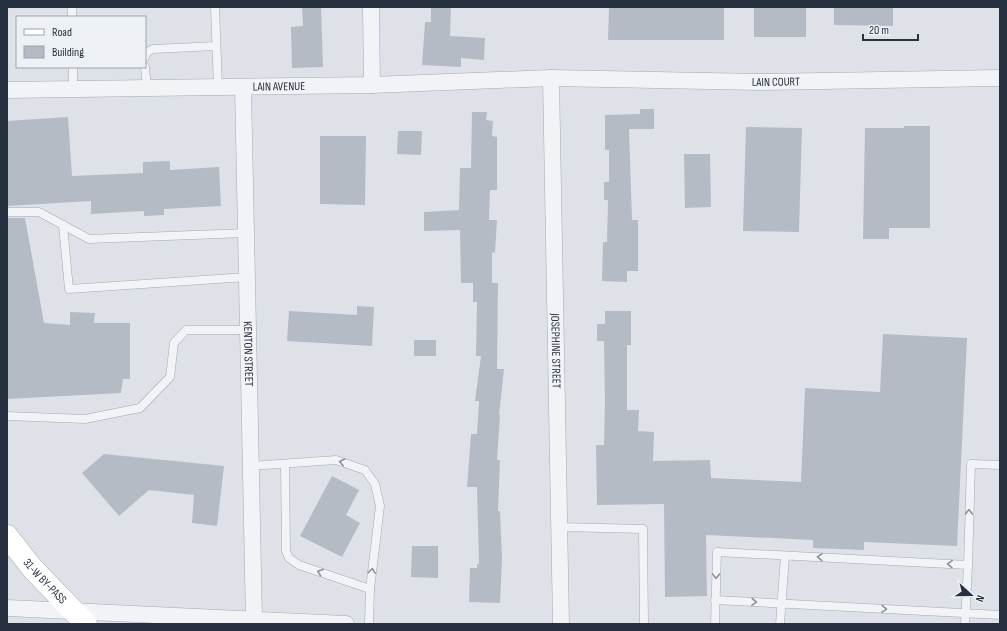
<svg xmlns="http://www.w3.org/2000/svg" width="1007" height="631" font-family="'Sofia Sans Condensed',sans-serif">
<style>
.building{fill:#b5bbc4}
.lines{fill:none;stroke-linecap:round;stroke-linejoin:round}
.service-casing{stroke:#a3a9b2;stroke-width:9}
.minor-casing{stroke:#a3a9b2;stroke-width:17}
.primary-casing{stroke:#9da6b3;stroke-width:23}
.service{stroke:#f1f3f6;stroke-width:8}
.minor{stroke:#f1f3f6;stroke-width:16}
.primary{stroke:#fff;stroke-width:22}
.oneway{stroke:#8c929a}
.labels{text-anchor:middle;stroke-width:4;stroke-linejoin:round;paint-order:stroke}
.street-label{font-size:12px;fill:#27303e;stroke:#edf1f5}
</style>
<rect width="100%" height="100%" fill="#dee2e8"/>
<g class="building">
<polygon points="302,7 321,7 323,67 292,68 291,27 303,26"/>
<polygon points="431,7 451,7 450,36 485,38 484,60 461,58 461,67 422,65 425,22 431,22"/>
<polygon points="609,7 724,7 724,40 608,40"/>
<rect x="754" y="7" width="52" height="30"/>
<polygon points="834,7 893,7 893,26 834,25"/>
<polygon points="640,109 654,109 654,129 629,129 632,220 638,220 638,271 627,271 627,282 602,281 603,242 607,242 608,200 604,200 604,182 609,182 609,150 605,150 605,115 640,114"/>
<polygon points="472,112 487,112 486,120 493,121 492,136 497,137 497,190 490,190 489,220 497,220 495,253 492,252 492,283 498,283 497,369 504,369 499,415 500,415 497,460 500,460 498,511 500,511 502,559 500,603 469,602 470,568 477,568 477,564 479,564 477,487 467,487 471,434 477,434 479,401 475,401 481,356 476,356 477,302 473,302 473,283 461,283 460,230 424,231 424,212 459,210 460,168 471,168"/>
<polygon points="68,117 72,176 143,173 143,162 170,161 170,170 219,167 221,206 164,209 164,215 144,216 144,211 91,214 91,201 7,206 7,121"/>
<polygon points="904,126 930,126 930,228 889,228 889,239 863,239 865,128 904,128"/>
<polygon points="746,127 802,128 799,232 743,231"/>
<polygon points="398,131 422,131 421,155 397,154"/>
<polygon points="320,136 366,136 365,205 320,204"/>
<polygon points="684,154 710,154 711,207 685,208"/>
<polygon points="7,218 25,218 44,323 70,325 70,312 95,313 94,323 130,323 130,379 123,379 121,393 7,399"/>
<polygon points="357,306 374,307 372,346 287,341 289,311 357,315"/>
<polygon points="605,311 631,311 631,345 627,345 627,410 639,410 638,431 654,432 653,461 710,460 711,478 801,482 805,388 880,392 883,334 967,338 957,546 864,542 864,550 813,548 813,540 706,535 707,596 665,597 664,504 597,505 596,445 604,445 605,402 604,341 597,341 597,324 605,324"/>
<rect x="414" y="340" width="22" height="16"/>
<polygon points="104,454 224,466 217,526 192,523 194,495 149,490 119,516 82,473"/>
<polygon points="332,476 359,490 346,515 360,523 342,557 300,536"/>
<polygon points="412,546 438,546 438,578 411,577"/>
</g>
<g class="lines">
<g class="service-casing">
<g id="service">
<polyline points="72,7 72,17"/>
<polyline points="215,7 218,87"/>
<polyline points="145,57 147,52 153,49 216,46"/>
<polyline points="73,67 73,89"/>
<polyline points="145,67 147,88"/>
<polyline points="7,212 39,212 89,239 246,233"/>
<polyline points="63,225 69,289 247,277"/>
<polyline points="7,416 85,419 140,408 170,377 174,343 186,330 248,330"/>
<polyline points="285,464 286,551 289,558 299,565 370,589"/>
<polyline points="251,466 336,460 365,470 375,484 380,506 370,589 369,624"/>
<polyline points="559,527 643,529 644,624"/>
<polyline points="968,565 971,464 1000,465"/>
<polyline points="715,600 1000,615"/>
<polyline points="715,624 717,552 968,565 965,624"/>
<polyline points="780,624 785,556"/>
</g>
</g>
<g class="minor-casing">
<g id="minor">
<polyline points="371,7 372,85"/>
<path id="s1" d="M551 78 561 624"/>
<path id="s2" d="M243 87 254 620"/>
<path id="s3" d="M7 90 372 85 551 78 760 82 1000 78"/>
<polyline points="7,608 346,624"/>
</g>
</g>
<g class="primary-casing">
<g id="primary">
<path id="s4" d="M7 536 33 569 86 624"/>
</g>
</g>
<use href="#service" class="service"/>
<use href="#minor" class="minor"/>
<use href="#primary" class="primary"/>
</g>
<defs><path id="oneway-chevron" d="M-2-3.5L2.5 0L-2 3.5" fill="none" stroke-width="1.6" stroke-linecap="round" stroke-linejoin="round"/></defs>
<g class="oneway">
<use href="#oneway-chevron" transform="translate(342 462) rotate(-167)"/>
<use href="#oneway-chevron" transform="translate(969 512) rotate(-88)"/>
<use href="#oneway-chevron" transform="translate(820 557) rotate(-177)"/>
<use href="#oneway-chevron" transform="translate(950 564) rotate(-177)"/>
<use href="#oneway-chevron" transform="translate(372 571) rotate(-84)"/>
<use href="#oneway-chevron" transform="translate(320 572) rotate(-160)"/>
<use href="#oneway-chevron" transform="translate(716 576) rotate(92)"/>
<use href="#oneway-chevron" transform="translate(754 602) rotate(3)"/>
<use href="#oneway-chevron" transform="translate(884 609) rotate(3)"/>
</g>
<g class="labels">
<g class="street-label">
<text dy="4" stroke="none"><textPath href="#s3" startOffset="769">LAIN COURT</textPath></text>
<text dy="4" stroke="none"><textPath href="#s3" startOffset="272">LAIN AVENUE</textPath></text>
<text dy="4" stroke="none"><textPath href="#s1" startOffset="273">JOSEPHINE STREET</textPath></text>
<text dy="4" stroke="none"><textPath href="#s2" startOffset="267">KENTON STREET</textPath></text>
<text dy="4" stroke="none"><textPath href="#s4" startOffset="59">31-W BY-PASS</textPath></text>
</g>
</g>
<rect width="1007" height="631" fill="none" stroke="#27303e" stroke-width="16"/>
<rect x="16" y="16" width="130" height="52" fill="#edf1f5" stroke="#9ea4ac"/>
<rect x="24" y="29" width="20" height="6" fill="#ffffff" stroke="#9ea4ac"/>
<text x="52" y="36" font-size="12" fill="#27303e">Road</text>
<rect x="24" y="46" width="20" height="12" fill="#b5bbc4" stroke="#9ea4ac"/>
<text x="52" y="56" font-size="12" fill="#27303e">Building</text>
<g transform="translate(971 595) rotate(111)" stroke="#edf1f5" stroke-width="3" paint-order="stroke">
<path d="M0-3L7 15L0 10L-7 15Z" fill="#27303e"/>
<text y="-6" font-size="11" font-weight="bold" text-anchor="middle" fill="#27303e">N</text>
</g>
<path d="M863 34v6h55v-6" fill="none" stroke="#27303e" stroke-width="2"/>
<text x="869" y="34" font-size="12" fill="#27303e" stroke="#edf1f5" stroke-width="3" paint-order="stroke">20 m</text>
</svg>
